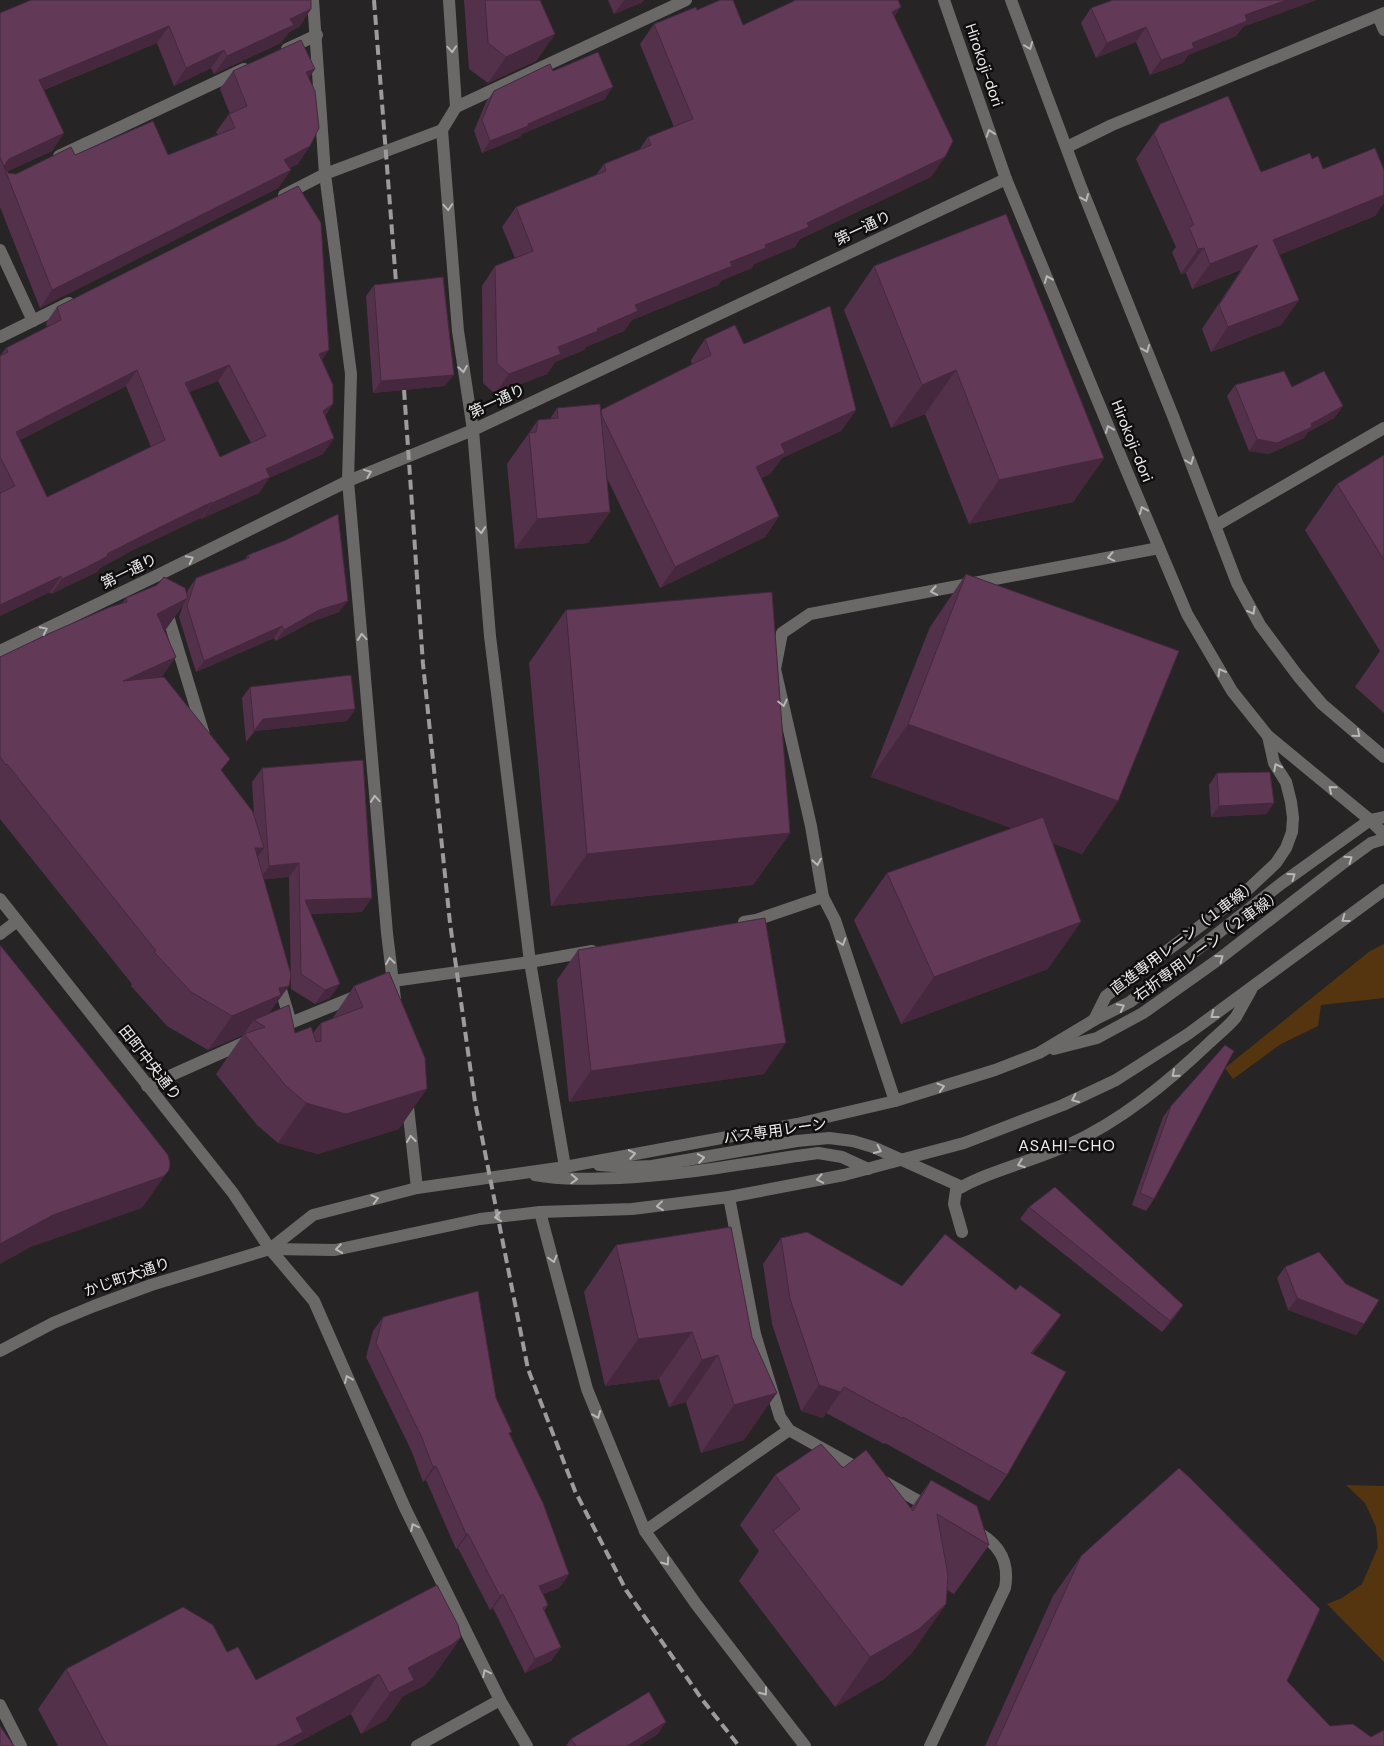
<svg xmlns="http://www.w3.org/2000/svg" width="1384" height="1746" font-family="'DM Sans','Noto Sans JP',sans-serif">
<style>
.green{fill:#54350f}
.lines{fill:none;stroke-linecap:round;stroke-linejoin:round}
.minor{stroke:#6a6968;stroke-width:12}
.rail{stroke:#9d9b9b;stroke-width:4;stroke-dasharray:10 5;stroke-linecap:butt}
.wall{fill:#54314b;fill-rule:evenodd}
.shaded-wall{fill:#45283d}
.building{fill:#623957;stroke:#45283d;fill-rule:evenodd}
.oneway{stroke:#b8b6b6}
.labels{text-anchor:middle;stroke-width:5;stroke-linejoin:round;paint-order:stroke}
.street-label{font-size:15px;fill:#eceaea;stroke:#0f0e0e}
.neighbourhood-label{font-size:16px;letter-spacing:1px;fill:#eceaea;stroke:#0f0e0e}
</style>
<rect width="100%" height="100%" fill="#272425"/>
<g class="green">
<polygon points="1384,944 1384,998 1321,1005 1318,1026 1281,1044 1233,1079 1225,1068 1370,951"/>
<polygon points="1346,1485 1384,1486 1384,1662 1327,1604 1342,1598 1362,1584 1378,1547 1376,1527 1365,1503"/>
</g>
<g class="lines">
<g class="minor">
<polyline points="313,0 325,174 351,374 348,481 387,933 395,999"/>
<polyline points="449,0 456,107 442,130 458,331 473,430 490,636 530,962 565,1167"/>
<polyline points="944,0 1006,179 1128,474 1187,614 1232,691 1268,736 1370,820 1384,834"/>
<polyline points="1011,0 1081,187 1173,416 1237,583 1260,625 1298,676 1322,704 1384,757"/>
<polyline points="1378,16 1384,30"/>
<polyline points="287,49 317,35"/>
<polyline points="456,107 686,0"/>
<polyline points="1067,147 1112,125 1384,13"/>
<polyline points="59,156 244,69"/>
<polyline points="284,195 325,174 442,130"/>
<polyline points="0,250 33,321"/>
<polyline points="0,337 69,303"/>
<polyline points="1215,526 1384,428"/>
<polyline points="165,606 205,738"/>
<polyline points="0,651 156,576 348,481 473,430 1006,179"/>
<polyline points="0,899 233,1193 270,1249 314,1301 405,1508 500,1700 527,1746"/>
<polyline points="744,922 756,920 823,897"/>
<polyline points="0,934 17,921"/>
<polyline points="278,980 291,1023"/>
<polyline points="387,984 393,981 530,962 592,951"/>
<polyline points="1094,1020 1106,996 1242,895 1276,863 1286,848 1292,832 1293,818 1291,802 1286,782 1274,763 1268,736"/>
<polyline points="278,1028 359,995"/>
<polyline points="1054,1049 1097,1038 1143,1013 1219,959 1338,867 1371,843 1384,839"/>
<polyline points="147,1086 248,1041"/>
<polyline points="407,1098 417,1188"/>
<polyline points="895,1101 835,920 823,897 811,826 775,669 782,633 810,614 1159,548"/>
<polyline points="599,1165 628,1167 652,1166 797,1141 829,1138 853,1141 873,1147 962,1187"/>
<path d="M535 1175C563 1180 592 1179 620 1178 686 1175 752 1162 818 1153L842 1157 868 1169"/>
<polyline points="729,1197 755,1334 780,1417 789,1430 863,1471"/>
<polyline points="540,1212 587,1389 645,1531 696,1604 805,1746"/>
<path d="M962 1232 954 1204 956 1190C991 1170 1031 1162 1068 1145 1121 1121 1167 1083 1209 1043 1217 1035 1229 1026 1236 1017 1241 1008 1246 999 1251 990"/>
<polyline points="270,1249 313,1215 417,1188 565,1167 797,1124 895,1101 995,1070 1039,1053 1094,1020 1130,1002 1282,883 1370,820 1384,817"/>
<polyline points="0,1351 53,1323 94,1306 151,1285 270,1249 335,1250 480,1219 540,1212 632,1209 729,1197 844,1175 964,1143 1063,1105 1116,1080 1188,1034 1384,890"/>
<polyline points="881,1480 931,1508"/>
<polyline points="645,1531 789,1430"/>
<polyline points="0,1705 21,1746"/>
<polyline points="417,1746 500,1700"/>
<path d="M930 1746 1005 1588C1010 1560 998 1542 973 1530"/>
</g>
<g class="rail">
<polyline points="374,0 397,295"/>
<polyline points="403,375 423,664 450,923 475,1102 528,1369 575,1491 626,1590 701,1698 739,1746"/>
</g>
</g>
<g class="wall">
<polygon points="464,0 540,0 555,34 536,61 488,83 469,69"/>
<polygon points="608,0 644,0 641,3 614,14"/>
<polygon points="793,0 898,0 895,17 931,177 800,239 795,247 754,264 752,268 722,280 718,285 632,320 624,331 586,347 584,350 555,362 547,374 495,394 483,383 482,286 495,266 515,258 502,227 516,207 596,175 604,164 639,150 648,137 674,127 640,44 654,24 697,10 743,25 794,1"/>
<polygon points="1091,8 1243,27 1236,36 1188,55 1183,63 1150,75 1136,42 1096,58 1081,23"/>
<polygon points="311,9 299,27 289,32 281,43 214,74 211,68 174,86 157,43 44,90 64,133 52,151 8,171 8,173 16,174 75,155 168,155 218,135 216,132 229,114 230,114 220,89 233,71 315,69 309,78 298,164 289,168 291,170 278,188 40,308 0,207 0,13"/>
<polygon points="553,71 605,99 522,134 520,137 482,153 474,131 486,102 494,91"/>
<polygon points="1160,124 1261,172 1312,159 1323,169 1384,170 1384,203 1375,216 1279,255 1299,300 1281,325 1211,352 1202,329 1241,270 1192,289 1186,273 1181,274 1172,252 1176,247 1136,159"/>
<polygon points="874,266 1104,458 1073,502 969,524 925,414 891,428 844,310"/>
<polygon points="374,285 445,386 373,393 366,296"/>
<path d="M57 307 322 361 333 404 325 416 334 438 323 454 269 478 259 493 201 519V518L133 550 100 568 97 572 51 594 50 592 0 616V356L6 348 47 327 46 323ZM218 381 251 443 220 457 189 392ZM126 386 151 447 47 497 20 440Z"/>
<polygon points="705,339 744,344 856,410 841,431 782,458 770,474 761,478 779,516 765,537 660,588 607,478 610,512 588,543 515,549 507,464 538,420 550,419 557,408 601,410 692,365 691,360"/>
<polygon points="1235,385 1292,387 1343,406 1334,418 1308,432 1304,438 1269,454 1249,451 1227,396"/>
<polygon points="1384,455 1384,713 1355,687 1380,651 1305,530 1337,484"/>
<polygon points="248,555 339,612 311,622 276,641 274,638 196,672 179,617 183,605 164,632 162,677 221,771 254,816 252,782 262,768 362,912 311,914 330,998 315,1004 291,989 289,877 264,879 269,1014 295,1033 313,1033 321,1023 332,1019 354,986 389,972 399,1129 318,1154 278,1143 257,1125 216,1074 243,1035 208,1050 167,1026 131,986 132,984 0,819 0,657 122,603 126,598 187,593 188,590 196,578 245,559"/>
<polygon points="966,574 1118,801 1082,854 1052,843 1048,969 901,1024 854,920 887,873 1012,828 871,777 930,627"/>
<polygon points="566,610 790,833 753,885 551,906 529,663"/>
<polygon points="250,687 355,709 347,721 255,731 246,742 242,698"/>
<polygon points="1217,773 1274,803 1266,814 1211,817 1209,785"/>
<polygon points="578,950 764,1074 569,1102 557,980"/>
<polygon points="1171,1106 1154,1199 1146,1211 1132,1205 1163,1117"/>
<polygon points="1029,1207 1183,1305 1175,1317 1162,1332 1020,1219"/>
<polygon points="731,1227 744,1440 701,1453 686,1402 669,1407 659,1379 605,1386 584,1292 616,1245"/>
<polygon points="781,1238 902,1286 1016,1290 1061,1315 1032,1354 1007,1475 989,1501 885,1443 884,1444 826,1413 823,1418 801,1411 772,1324 763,1264"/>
<polygon points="1285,1267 1364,1324 1356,1335 1288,1310 1277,1278"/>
<polygon points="383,1317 496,1398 510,1435 569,1574 559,1588 543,1594 548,1605 544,1611 561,1647 551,1661 525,1673 493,1608 490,1610 458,1548 456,1549 426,1480 423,1482 412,1452 366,1357 373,1331"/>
<polygon points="843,1468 911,1508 931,1480 989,1545 954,1594 947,1590 946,1604 911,1654 884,1679 835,1707 739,1581 759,1551 740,1525 775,1475"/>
<polygon points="1081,1556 1287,1681 1330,1726 1371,1737 1384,1746 985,1746 1053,1596"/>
<polygon points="461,1637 433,1677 425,1685 403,1696 386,1720 361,1734 351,1714 293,1745 293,1746 58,1746 38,1709 66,1669 227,1652 256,1680"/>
<polygon points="658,1734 638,1746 566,1746 571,1739"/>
</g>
<g class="shaded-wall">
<polygon points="624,0 644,0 641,3 614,14"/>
<polygon points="1287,0 1317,0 1243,27 1236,36 1188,55 1183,63 1150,75 1161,60 1192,43 1245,15"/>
<polygon points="901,7 887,27 892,12"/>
<polygon points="311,9 299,27 289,32 281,43 214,74 227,56 290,19"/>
<polygon points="169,26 157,43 26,97 39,80"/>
<polygon points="1146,27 1136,42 1096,58 1107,43"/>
<polygon points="555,34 536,61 488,83 506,57"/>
<polygon points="224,50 211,68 174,86 186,68"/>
<polygon points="315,69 303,86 306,72"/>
<polygon points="613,87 605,99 522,134 520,137 482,153 490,141 528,124"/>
<polygon points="64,133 52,151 6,172 4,167 9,159"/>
<polygon points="310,146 298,164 272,178 284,160"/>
<polygon points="945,157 931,177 800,239 795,247 754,264 752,268 722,280 718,285 632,320 624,331 586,347 584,350 555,362 547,374 495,394 509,374 635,305 730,262 765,245 807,223"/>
<polygon points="291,170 278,188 40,308 52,290"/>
<polygon points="1384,195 1384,203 1375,216 1255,265 1273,240"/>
<polygon points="1258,245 1241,270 1192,289 1210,264"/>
<polygon points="1204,248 1186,273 1181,274 1198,249"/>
<polygon points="1299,300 1281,325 1211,352 1228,327"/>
<polygon points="329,350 318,366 319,354"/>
<polygon points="229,365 218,381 174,398 185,383"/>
<polygon points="137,370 126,386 5,447 16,432"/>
<polygon points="956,370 925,414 891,428 922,385"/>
<polygon points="454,375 445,386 373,393 381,381"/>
<polygon points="333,404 322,420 323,411"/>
<polygon points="1343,406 1334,418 1308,432 1304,438 1269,454 1249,451 1257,439 1311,424"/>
<polygon points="856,410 841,431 782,458 770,474 741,488 756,467 781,444"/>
<polygon points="334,438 323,454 269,478 259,493 201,519 212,503 266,469"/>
<polygon points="1104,458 1073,502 969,524 999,480"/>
<polygon points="212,502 201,518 133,550 100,568 97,572 51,594 62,579 144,535"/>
<polygon points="610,512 588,543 515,549 537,519"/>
<polygon points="779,516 765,537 660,588 675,567"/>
<polygon points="61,576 50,592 0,616 0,605"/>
<polygon points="188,598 164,632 157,614"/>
<polygon points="348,601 339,612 311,622 276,641 284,630 319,610"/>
<polygon points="282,626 274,638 196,672 204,661"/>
<polygon points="176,657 152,691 123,681"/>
<polygon points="355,709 347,721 255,731 246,742 263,719"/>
<polygon points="908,724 1118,801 1082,854 871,777"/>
<polygon points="1274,803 1266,814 1211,817 1219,806"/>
<polygon points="790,833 753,885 551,906 587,854"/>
<polygon points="255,848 264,848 240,882"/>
<polygon points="299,863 289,877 259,880 269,866"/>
<polygon points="372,898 362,912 300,914 305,900"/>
<polygon points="1081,922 1048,969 901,1024 934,977"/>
<polygon points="340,984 330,998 315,1004 325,990"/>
<polygon points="289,986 265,1019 256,1022 254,1020 243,1035 208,1050 232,1016 279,988"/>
<polygon points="786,1043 764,1074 569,1102 591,1071"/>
<polygon points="427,1089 399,1129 318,1154 278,1143 306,1103"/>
<polygon points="169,1170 142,1208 31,1247 0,1264 0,1244 53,1215"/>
<polygon points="1297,1298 1364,1324 1356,1335 1288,1310"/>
<polygon points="1183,1305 1175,1317 1162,1332 1170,1321"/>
<polygon points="1061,1315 1043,1341 1013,1379 1031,1353"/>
<polygon points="692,1332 659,1379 605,1386 638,1339"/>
<polygon points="718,1355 686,1402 669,1407 702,1360"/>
<polygon points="819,1385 841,1392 823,1418 801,1411"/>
<polygon points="777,1393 744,1440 701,1453 734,1405"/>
<polygon points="436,1466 426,1480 423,1482 433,1467"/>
<polygon points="466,1534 468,1534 458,1548 456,1549"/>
<polygon points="569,1574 559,1588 529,1600 539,1586"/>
<polygon points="503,1594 493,1608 490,1610 500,1596"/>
<polygon points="946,1604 911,1654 884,1679 835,1707 870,1657"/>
<polygon points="461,1637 433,1677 425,1685 403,1696 386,1720 361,1734 408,1668"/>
<polygon points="561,1647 551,1661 525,1673 535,1659"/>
<polygon points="379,1674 351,1714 293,1745 293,1746 276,1746 296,1718"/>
<polygon points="666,1722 658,1734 638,1746 627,1746"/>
</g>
<g class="building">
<polygon points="31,0 311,0 311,9 290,19 294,25 227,56 224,50 186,68 169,26 39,80 64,133 9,159 4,166 8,173 16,174 71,147 75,155 153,121 168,155 235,128 229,114 247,106 233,71 301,40 315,69 306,72 315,91 319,128 310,146 284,160 291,170 52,290 0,157 0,13"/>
<polygon points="485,0 540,0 555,34 506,57 488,43"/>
<polygon points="720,0 733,0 743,25 796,0 898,0 901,7 892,12 953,141 945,157 807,223 809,227 765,245 766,248 730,262 732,266 635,305 638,311 597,329 598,331 558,347 561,354 509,374 497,364 495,266 533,251 516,207 606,171 604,164 651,145 648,137 693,119 654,24 696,7 697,10"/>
<polygon points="1113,0 1287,0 1245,15 1247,21 1192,43 1194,48 1161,60 1146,27 1107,43 1091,8"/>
<polygon points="598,52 613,87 528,124 528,126 490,141 482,120 494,91 550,64 553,71"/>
<polygon points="1228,96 1261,172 1310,153 1312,159 1318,156 1323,169 1375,148 1384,170 1384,195 1273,240 1299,300 1228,327 1219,305 1258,245 1210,264 1204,248 1198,249 1189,227 1194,225 1154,134 1160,124"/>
<path d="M298 186 321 223 329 350 319 354 333 385V404L323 411 334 438 266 469 270 477 212 503V502L144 535 107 554 108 556 87 567 62 579 61 576 0 605V493L15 486 0 457V356L8 352 6 348 61 320 57 307ZM229 365 266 436 220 457 185 383ZM137 370 165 440 47 497 16 432Z"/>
<polygon points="1006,214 1104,458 999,480 956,370 922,385 874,266"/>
<polygon points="443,277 454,375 381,381 374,285"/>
<polygon points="830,306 856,410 781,444 785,453 756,467 779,516 675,567 602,416 601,410 711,355 705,339 735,325 744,344"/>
<polygon points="1284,371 1292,387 1324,371 1343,406 1311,424 1312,427 1277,443 1257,439 1235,385"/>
<polygon points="600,404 610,512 537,519 529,433 536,432 538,420 558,418 557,408"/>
<polygon points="1384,455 1384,560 1337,484"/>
<polygon points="338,514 348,601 319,610 284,630 282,626 204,661 187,606 196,578 249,558 248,555 286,540"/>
<polygon points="966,574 1179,651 1118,801 908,724"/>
<polygon points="164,577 185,588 188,598 157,614 176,657 123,681 164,677 230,759 221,770 253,812 264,848 255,848 291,975 289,986 279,988 281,995 232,1016 191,992 154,952 156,951 7,764 6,765 0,757 0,657 48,634 110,607 127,602 126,598 157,585"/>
<polygon points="772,592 790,833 587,854 566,610"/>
<polygon points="351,675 355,709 263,719 254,731 250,687"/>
<polygon points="363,760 372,898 305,900 340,984 325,990 301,974 299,863 269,866 262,768"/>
<polygon points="1270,772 1274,803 1219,806 1217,773"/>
<polygon points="1043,817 1081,922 934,977 887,873"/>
<polygon points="765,918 786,1043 591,1071 578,950"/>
<polygon points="0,945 123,1098 168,1155 170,1163 169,1170 164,1176 53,1215 0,1244"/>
<polygon points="389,972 425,1058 427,1089 346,1114 306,1103 285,1085 244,1034 265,1027 254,1020 289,1005 295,1033 311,1027 316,1042 321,1041 321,1023 363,1007 354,986"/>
<polygon points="1225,1045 1234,1051 1154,1199 1140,1193 1171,1106"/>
<polygon points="1055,1187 1183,1305 1170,1321 1029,1207"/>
<polygon points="731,1227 752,1337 777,1393 734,1405 718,1355 702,1360 692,1332 638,1339 616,1245"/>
<polygon points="807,1232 902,1286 945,1234 1016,1290 1020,1285 1061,1315 1031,1353 1066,1372 1007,1475 903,1417 903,1419 844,1387 841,1392 819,1385 790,1299 781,1238"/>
<polygon points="1319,1252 1346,1284 1379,1300 1364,1324 1297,1298 1285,1267"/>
<polygon points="478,1291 496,1398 512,1432 509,1433 543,1503 569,1574 539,1586 548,1605 543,1608 561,1647 535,1659 503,1594 500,1596 468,1534 466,1534 436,1466 433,1467 422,1438 376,1343 383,1317"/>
<polygon points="821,1444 843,1468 866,1450 913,1511 931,1480 977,1506 989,1545 937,1514 948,1575 946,1604 919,1629 870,1657 773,1531 800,1509 775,1475"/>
<polygon points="1179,1468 1191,1479 1320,1609 1287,1681 1330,1726 1353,1724 1371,1737 1384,1730 1384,1746 995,1746 1081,1556"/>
<polygon points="437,1585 458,1625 461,1637 453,1644 408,1668 414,1680 389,1693 379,1674 296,1718 303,1732 276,1746 107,1746 66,1669 183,1607 213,1625 227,1652 238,1647 256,1680"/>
<polygon points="649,1692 666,1722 627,1746 576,1746 571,1739"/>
<polygon points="0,1726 14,1746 0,1746"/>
</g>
<defs><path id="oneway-chevron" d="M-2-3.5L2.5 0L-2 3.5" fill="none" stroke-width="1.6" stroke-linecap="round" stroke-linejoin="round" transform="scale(1.25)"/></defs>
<g class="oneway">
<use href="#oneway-chevron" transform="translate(1029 46) rotate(69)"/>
<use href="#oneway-chevron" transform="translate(452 49) rotate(86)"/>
<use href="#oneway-chevron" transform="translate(990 133) rotate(-109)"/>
<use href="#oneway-chevron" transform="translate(1085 198) rotate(68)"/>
<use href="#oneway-chevron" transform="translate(448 207) rotate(86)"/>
<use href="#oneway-chevron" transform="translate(1048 279) rotate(-112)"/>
<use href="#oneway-chevron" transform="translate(1146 349) rotate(68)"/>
<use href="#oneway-chevron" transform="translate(463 369) rotate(81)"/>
<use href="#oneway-chevron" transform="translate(1109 429) rotate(-112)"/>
<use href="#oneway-chevron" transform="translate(1190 461) rotate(69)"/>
<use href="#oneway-chevron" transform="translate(368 473) rotate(-22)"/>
<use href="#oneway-chevron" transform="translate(1143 510) rotate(-113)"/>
<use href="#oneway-chevron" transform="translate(481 530) rotate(85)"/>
<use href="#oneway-chevron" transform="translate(1111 557) rotate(169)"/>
<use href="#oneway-chevron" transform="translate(190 559) rotate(-26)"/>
<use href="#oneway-chevron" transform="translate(934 591) rotate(170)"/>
<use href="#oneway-chevron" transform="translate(1252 611) rotate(61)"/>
<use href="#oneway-chevron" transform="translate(44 630) rotate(-26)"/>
<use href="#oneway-chevron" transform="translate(362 637) rotate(-95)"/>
<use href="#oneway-chevron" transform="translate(1221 672) rotate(-120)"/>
<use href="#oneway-chevron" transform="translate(783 703) rotate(77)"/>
<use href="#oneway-chevron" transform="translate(1357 734) rotate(40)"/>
<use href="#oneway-chevron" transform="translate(1277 767) rotate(-117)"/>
<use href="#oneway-chevron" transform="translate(1332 789) rotate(-140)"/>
<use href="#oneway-chevron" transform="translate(375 799) rotate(-95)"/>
<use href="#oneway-chevron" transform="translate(1349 859) rotate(-35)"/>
<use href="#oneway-chevron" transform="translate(817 862) rotate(81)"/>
<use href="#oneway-chevron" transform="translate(1292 876) rotate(-36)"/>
<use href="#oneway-chevron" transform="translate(1345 919) rotate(144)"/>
<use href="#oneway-chevron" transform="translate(842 942) rotate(72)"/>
<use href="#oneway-chevron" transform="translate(1220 958) rotate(-36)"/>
<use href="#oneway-chevron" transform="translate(390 961) rotate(-98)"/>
<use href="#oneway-chevron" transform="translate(1121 1007) rotate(-27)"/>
<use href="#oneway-chevron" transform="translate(1214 1015) rotate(143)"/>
<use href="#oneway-chevron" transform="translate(1175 1074) rotate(140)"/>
<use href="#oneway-chevron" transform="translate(941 1087) rotate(-17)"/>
<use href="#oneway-chevron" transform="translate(1075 1099) rotate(155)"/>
<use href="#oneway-chevron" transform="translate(411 1139) rotate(-96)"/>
<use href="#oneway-chevron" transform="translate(878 1150) rotate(25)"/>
<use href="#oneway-chevron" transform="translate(632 1154) rotate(-10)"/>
<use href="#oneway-chevron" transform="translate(701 1158) rotate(-10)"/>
<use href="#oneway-chevron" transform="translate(1021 1164) rotate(160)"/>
<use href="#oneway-chevron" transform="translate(574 1179) rotate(2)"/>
<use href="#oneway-chevron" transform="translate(820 1179) rotate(169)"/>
<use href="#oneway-chevron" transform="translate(375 1199) rotate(-14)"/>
<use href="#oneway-chevron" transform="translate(660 1206) rotate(174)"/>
<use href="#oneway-chevron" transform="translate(498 1217) rotate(173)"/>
<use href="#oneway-chevron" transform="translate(339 1249) rotate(172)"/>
<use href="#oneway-chevron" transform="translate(553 1259) rotate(75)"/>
<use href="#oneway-chevron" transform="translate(348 1379) rotate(-113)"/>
<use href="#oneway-chevron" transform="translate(597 1415) rotate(68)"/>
<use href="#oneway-chevron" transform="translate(414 1527) rotate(-116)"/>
<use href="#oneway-chevron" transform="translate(666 1562) rotate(55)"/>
<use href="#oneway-chevron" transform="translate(486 1673) rotate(-116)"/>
<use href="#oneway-chevron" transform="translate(764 1692) rotate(52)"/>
</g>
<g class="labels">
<g class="street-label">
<text transform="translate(984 65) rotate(71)" y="5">Hirokoji-dori</text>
<text transform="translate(863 228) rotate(-25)" y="5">第一通り</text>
<text transform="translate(497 401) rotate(-25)" y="5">第一通り</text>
<text transform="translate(1132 441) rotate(68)" y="5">Hirokoji-dori</text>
<text transform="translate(129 571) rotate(-26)" y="5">第一通り</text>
<text transform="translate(1184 937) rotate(-37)" y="5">直進専用レーン（１車線）</text>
<text transform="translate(1208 945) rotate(-36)" y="5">右折専用レーン（２車線）</text>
<text transform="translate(150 1063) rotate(52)" y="5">田町中央通り</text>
<text transform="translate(775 1131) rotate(-8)" y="5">バス専用レーン</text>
<text transform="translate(127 1277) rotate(-19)" y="5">かじ町大通り</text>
</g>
<g class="neighbourhood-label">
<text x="1067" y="1151">ASAHI-CHO</text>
</g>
</g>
</svg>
